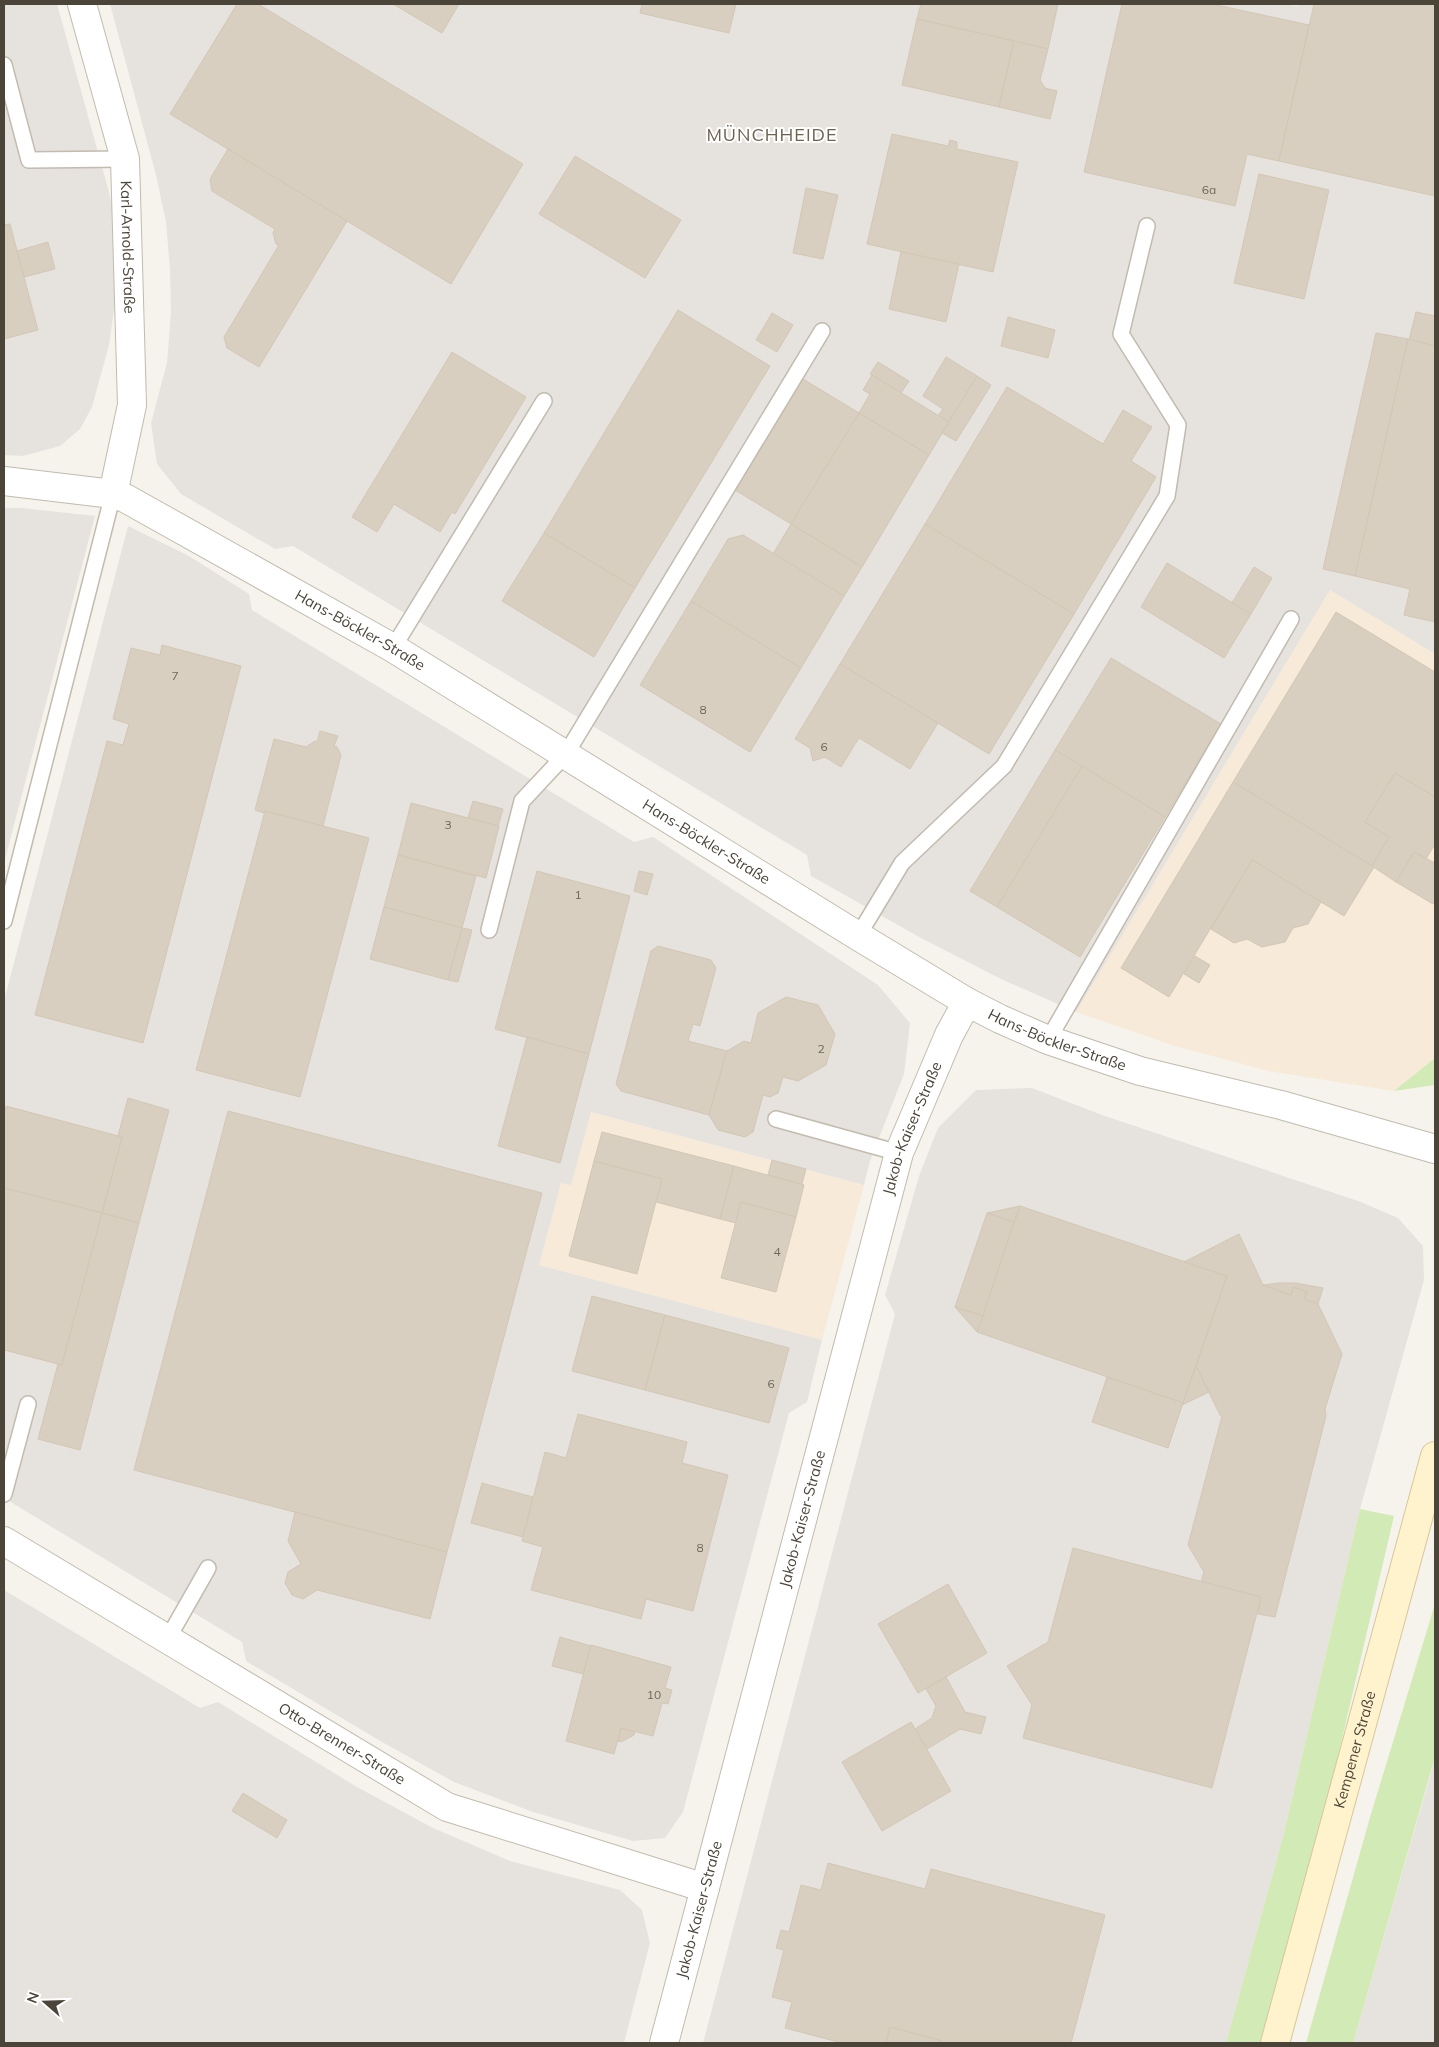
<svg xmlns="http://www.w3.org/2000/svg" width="1439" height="2047" font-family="Mulish,sans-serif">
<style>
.commercial{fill:#f7ead8}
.industrial{fill:#e6e2dd}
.green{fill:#d2eab5}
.building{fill:#d8cfc1;stroke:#d3c7b4}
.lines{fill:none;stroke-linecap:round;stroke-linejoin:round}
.service-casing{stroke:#c2bbae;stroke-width:18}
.minor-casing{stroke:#c2bbae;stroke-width:30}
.tertiary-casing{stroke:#c2bbae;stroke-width:30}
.secondary-casing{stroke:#d6c79b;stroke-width:30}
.service{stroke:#fff;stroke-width:15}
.minor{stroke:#fff;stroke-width:28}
.tertiary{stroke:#fff;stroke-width:28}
.secondary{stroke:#fff3cd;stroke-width:28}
.labels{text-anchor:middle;stroke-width:4;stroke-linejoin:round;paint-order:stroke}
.number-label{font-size:12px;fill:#6e675b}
.street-label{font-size:15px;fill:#4b4439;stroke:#fff}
.quarter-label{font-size:18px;letter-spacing:1px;fill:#6e6250;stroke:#fff}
</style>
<rect width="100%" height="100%" fill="#f6f3ec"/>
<g class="commercial">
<polygon points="1330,590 1435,654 1435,1058 1394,1091 1268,1071 1175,1046 1076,1012"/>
<polygon points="590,1112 864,1185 822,1340 539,1265 561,1183 571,1185"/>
</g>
<g class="industrial">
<polygon points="4,4 57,4 109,192 117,229 117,288 109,345 92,407 80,429 60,446 23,456 4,455"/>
<polygon points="110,4 1285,4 1297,6 1298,4 1435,4 1435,654 1330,590 1076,1012 1001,979 921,938 811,876 807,855 293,546 275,549 181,494 157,464 151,423 167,363 171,313 170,269 166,222 156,175"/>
<polygon points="4,508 22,508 95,516 4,863"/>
<polygon points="128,526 189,556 249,594 252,610 634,842 653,837 878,985 910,1023 904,1074 870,1161 864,1185 591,1112 571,1185 561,1183 539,1265 822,1340 807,1402 789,1413 683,1812 665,1838 633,1841 533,1812 454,1782 382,1742 246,1661 242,1642 4,1498 4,1001"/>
<polygon points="1032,1088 1102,1115 1361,1202 1398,1218 1423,1246 1424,1280 1360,1509 1284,1833 1226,2043 703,2043 895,1314 885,1295 919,1176 938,1128 976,1090"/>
<polygon points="4,1590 200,1708 218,1702 357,1787 433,1828 510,1861 620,1890 642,1910 650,1943 624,2043 4,2043"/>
<polygon points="1435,1757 1435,2043 1353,2043 1429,1780"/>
</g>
<g class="green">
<polygon points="1435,1058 1435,1085 1394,1091"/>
<polygon points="1360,1509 1394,1516 1328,1799 1261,2043 1226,2043 1284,1833"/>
<polygon points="1435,1604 1435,1757 1353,2043 1306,2043 1371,1814"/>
</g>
<g class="building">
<polygon points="237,4 258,4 523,164 451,284 170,114"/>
<polygon points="393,4 459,4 442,33"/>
<polygon points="642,4 736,4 729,33 640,13"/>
<polygon points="921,4 1058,4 1048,49 917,19"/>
<polygon points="1122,4 1212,4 1309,25 1279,161 1247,154 1235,206 1084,172"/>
<polygon points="1314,4 1435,4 1435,196 1279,161"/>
<polygon points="917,19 1014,41 999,107 902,85"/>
<polygon points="1014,41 1048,49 1040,80 1045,88 1057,91 1050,119 999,107"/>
<polygon points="892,134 948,146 950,140 957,142 957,149 1018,162 993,272 867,244"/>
<polygon points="228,149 347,221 259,367 227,348 224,337 279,245 276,244 273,233 275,229 212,191 210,179"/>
<polygon points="575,156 681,220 645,278 539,214"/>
<polygon points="1259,174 1329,190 1304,299 1234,283"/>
<polygon points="806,188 838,195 823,259 793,253"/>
<polygon points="10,224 38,330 4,339 4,225"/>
<polygon points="48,242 55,269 24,277 17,251"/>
<polygon points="901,252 959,264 946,322 889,309"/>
<polygon points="678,310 770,366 635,588 544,533"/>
<polygon points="1416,312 1435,316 1435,346 1409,340"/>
<polygon points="772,313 793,325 777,352 756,340"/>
<polygon points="1008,317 1055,330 1048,358 1001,346"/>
<polygon points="1376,333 1408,339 1355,576 1323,569"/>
<polygon points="1408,339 1435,346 1435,622 1404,615 1410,589 1355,576"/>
<polygon points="452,352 526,397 455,514 452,512 440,532 394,504 377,532 352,517"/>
<polygon points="946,357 977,376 949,422 938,416 943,409 923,396"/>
<polygon points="878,362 909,381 901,393 870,374"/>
<polygon points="872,375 949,422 929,455 859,413 870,394 863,390"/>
<polygon points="977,376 991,385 956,441 942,433"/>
<polygon points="803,379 859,413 791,524 735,490"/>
<polygon points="1007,387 1103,444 1123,410 1152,427 1131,461 1156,477 1074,614 925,524"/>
<polygon points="859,413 929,455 862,567 791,524"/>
<polygon points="791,524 862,567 844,596 773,554"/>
<polygon points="925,524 1074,614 989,754 840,664"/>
<polygon points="544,533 635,588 594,657 502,601"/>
<polygon points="743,535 844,596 801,668 691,601 728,539"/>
<polygon points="1167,563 1251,614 1224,658 1141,607"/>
<polygon points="1254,567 1272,578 1251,614 1232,603"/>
<polygon points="691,601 801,668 750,752 640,685"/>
<polygon points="1336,612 1435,672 1435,797 1395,773 1365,822 1389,837 1372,866 1233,782"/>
<polygon points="162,645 241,666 143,1043 35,1015 107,741 123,745 129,724 113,719 131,648 160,655"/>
<polygon points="1111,658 1221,724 1165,817 1055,750"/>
<polygon points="840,664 938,723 910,769 859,738 841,767 825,757 813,761 810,748 795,739"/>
<polygon points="320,731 338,736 334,746 337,747 341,755 323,826 265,811 264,813 255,810 274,739 306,747 315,741 317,742"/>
<polygon points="1055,750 1082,766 997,907 970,891"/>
<polygon points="1082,766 1165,817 1080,957 997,907"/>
<polygon points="1395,773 1435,797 1435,844 1426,859 1414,852 1396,882 1372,866 1389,837 1365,822"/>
<polygon points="1233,782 1374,867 1344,916 1252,860 1169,997 1121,968"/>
<polygon points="473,801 503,809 498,826 468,818"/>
<polygon points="411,803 499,826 486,878 398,855"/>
<polygon points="265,811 369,838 300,1097 196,1070"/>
<polygon points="1414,852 1435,863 1435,901 1433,904 1396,882"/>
<polygon points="398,855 476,876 462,928 384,907"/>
<polygon points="1252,860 1321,902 1308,924 1293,928 1285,942 1262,947 1247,939 1234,943 1211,929"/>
<polygon points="537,871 630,896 589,1054 495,1029"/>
<polygon points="639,871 653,874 647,895 634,891"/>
<polygon points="384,907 462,928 448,980 370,959"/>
<polygon points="462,928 472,930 458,982 448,980"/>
<polygon points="658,946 711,960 716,968 700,1026 693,1024 688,1041 727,1051 709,1115 621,1091 616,1084 651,951"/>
<polygon points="1195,956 1210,965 1199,983 1184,974"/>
<polygon points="786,997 818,1005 835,1034 826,1065 798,1081 783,1077 778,1093 770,1097 763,1095 753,1132 745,1137 718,1130 709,1115 727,1051 744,1041 751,1043 758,1013"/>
<polygon points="527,1037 589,1054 560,1163 498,1146"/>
<polygon points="128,1098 169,1110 139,1223 102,1213 122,1137 118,1136"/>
<polygon points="6,1106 122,1137 102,1213 4,1188 4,1115"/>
<polygon points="228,1111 542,1193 447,1552 134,1470"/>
<polygon points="602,1132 734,1166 720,1219 656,1202 662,1179 594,1161"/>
<polygon points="772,1160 806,1169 802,1184 768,1175"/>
<polygon points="594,1161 662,1179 637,1274 569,1256"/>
<polygon points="734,1166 804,1185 796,1217 741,1202 736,1223 720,1219"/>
<polygon points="4,1188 102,1213 62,1365 4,1350"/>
<polygon points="741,1202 796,1217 776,1292 721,1278"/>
<polygon points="1020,1206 1227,1276 1183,1403 977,1332"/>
<polygon points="1020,1206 1014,1222 987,1213"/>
<polygon points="102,1213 139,1223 80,1450 38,1439 58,1364 62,1365"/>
<polygon points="987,1213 1014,1222 983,1316 955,1307"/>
<polygon points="1239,1234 1263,1285 1291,1295 1293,1287 1307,1292 1304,1299 1318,1304 1342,1354 1325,1409 1326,1416 1275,1617 1258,1614 1261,1597 1201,1582 1204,1572 1188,1545 1222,1416 1220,1415 1196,1366 1227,1276 1184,1262"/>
<polygon points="1279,1283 1295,1283 1323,1288 1318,1304 1304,1299 1307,1292 1293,1287 1291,1295 1263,1285"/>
<polygon points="592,1296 665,1315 645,1390 572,1371"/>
<polygon points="955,1307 983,1316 977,1332"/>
<polygon points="665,1315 789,1348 769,1423 645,1390"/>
<polygon points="1196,1366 1209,1392 1182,1405 1183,1403"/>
<polygon points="1107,1377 1183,1403 1168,1448 1092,1422"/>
<polygon points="578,1414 687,1442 682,1463 728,1475 693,1611 646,1599 641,1619 531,1590 543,1547 522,1541 545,1452 566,1458"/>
<polygon points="482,1483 533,1497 523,1537 471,1523"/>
<polygon points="295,1512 447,1552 430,1619 317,1590 303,1599 292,1595 285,1583 288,1572 301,1564 288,1541"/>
<polygon points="1073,1548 1261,1597 1212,1788 1023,1738 1032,1705 1007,1666 1048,1642"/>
<polygon points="948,1584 987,1653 918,1693 878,1624"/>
<polygon points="560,1637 591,1646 583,1674 552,1666"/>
<polygon points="591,1645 671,1667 665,1688 672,1690 668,1704 662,1703 653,1736 621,1728 614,1754 566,1741"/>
<polygon points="946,1677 965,1712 986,1717 981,1734 960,1729 927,1749 915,1729 932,1718 936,1706 926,1689"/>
<polygon points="911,1722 951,1791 882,1831 842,1762"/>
<polygon points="621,1728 635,1732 634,1735 621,1742 618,1741"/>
<polygon points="243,1793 287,1820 277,1838 232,1811"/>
<polygon points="828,1863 925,1889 931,1869 1105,1915 1071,2043 941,2043 942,2041 890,2027 886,2043 842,2043 785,2028 792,2002 772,1997 784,1950 776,1948 781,1930 789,1932 801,1885 821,1890"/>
<polygon points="890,2027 942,2041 941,2043 886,2043"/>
</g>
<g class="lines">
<g class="service-casing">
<g id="service">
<polyline points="4,65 29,160 125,159"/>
<polyline points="393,648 544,401"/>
<polyline points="4,921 113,494"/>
<polyline points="489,930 522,801 566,754 822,331"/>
<polyline points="858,936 902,863 1004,766 1167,496 1178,425 1121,334 1147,226"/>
<polyline points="1048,1040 1291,619"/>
<polyline points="776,1119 899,1153"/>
<polyline points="4,1494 28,1404"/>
<polyline points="167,1640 208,1568"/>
</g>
</g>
<g class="minor-casing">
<g id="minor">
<path id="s1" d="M4 481 113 494 125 498 393 648 858 936 967 1002 1000 1019 1048 1040 1140 1071 1281 1105 1435 1149"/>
<path id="s2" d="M4 1541 447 1807 705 1888"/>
<path id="s3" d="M664 2043 899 1153 949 1035 967 1002"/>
</g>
</g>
<g class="tertiary-casing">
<g id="tertiary">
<path id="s4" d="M82 4 125 159 132 405 113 494"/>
</g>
</g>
<g class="secondary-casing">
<g id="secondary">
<path id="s5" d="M1275 2043 1435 1456"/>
</g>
</g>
<use href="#service" class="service"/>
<use href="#minor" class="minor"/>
<use href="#tertiary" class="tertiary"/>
<use href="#secondary" class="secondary"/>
</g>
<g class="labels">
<g class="number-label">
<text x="1209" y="194">6a</text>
<text x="175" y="680">7</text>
<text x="703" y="714">8</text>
<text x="824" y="751">6</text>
<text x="448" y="829">3</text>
<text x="578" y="899">1</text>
<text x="821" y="1053">2</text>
<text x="777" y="1256">4</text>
<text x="771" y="1388">6</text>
<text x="700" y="1552">8</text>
<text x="654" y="1699">10</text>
</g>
<g class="street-label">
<text dy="5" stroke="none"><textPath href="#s4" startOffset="249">Karl-Arnold-Straße</textPath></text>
<text dy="5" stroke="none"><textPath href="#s1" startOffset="392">Hans-Böckler-Straße</textPath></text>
<text dy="5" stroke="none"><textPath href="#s1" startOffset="798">Hans-Böckler-Straße</textPath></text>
<text dy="5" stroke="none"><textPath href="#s1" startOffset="1202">Hans-Böckler-Straße</textPath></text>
<text dy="5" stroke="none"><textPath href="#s3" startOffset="948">Jakob-Kaiser-Straße</textPath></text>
<text dy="5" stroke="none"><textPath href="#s3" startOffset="542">Jakob-Kaiser-Straße</textPath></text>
<text dy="5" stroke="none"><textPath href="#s2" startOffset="394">Otto-Brenner-Straße</textPath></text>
<text dy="5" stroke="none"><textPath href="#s5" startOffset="304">Kempener Straße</textPath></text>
<text dy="5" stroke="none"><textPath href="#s3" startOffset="138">Jakob-Kaiser-Straße</textPath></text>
</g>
<g class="quarter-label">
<text x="772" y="141">MÜNCHHEIDE</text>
</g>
</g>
<rect width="1439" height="2047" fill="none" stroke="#4b4439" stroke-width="10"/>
<g transform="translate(45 2002) rotate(290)" stroke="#ffffff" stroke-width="4" paint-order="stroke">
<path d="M0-4L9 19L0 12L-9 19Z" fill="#4b4439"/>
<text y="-8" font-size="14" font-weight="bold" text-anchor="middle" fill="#4b4439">N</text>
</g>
</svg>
